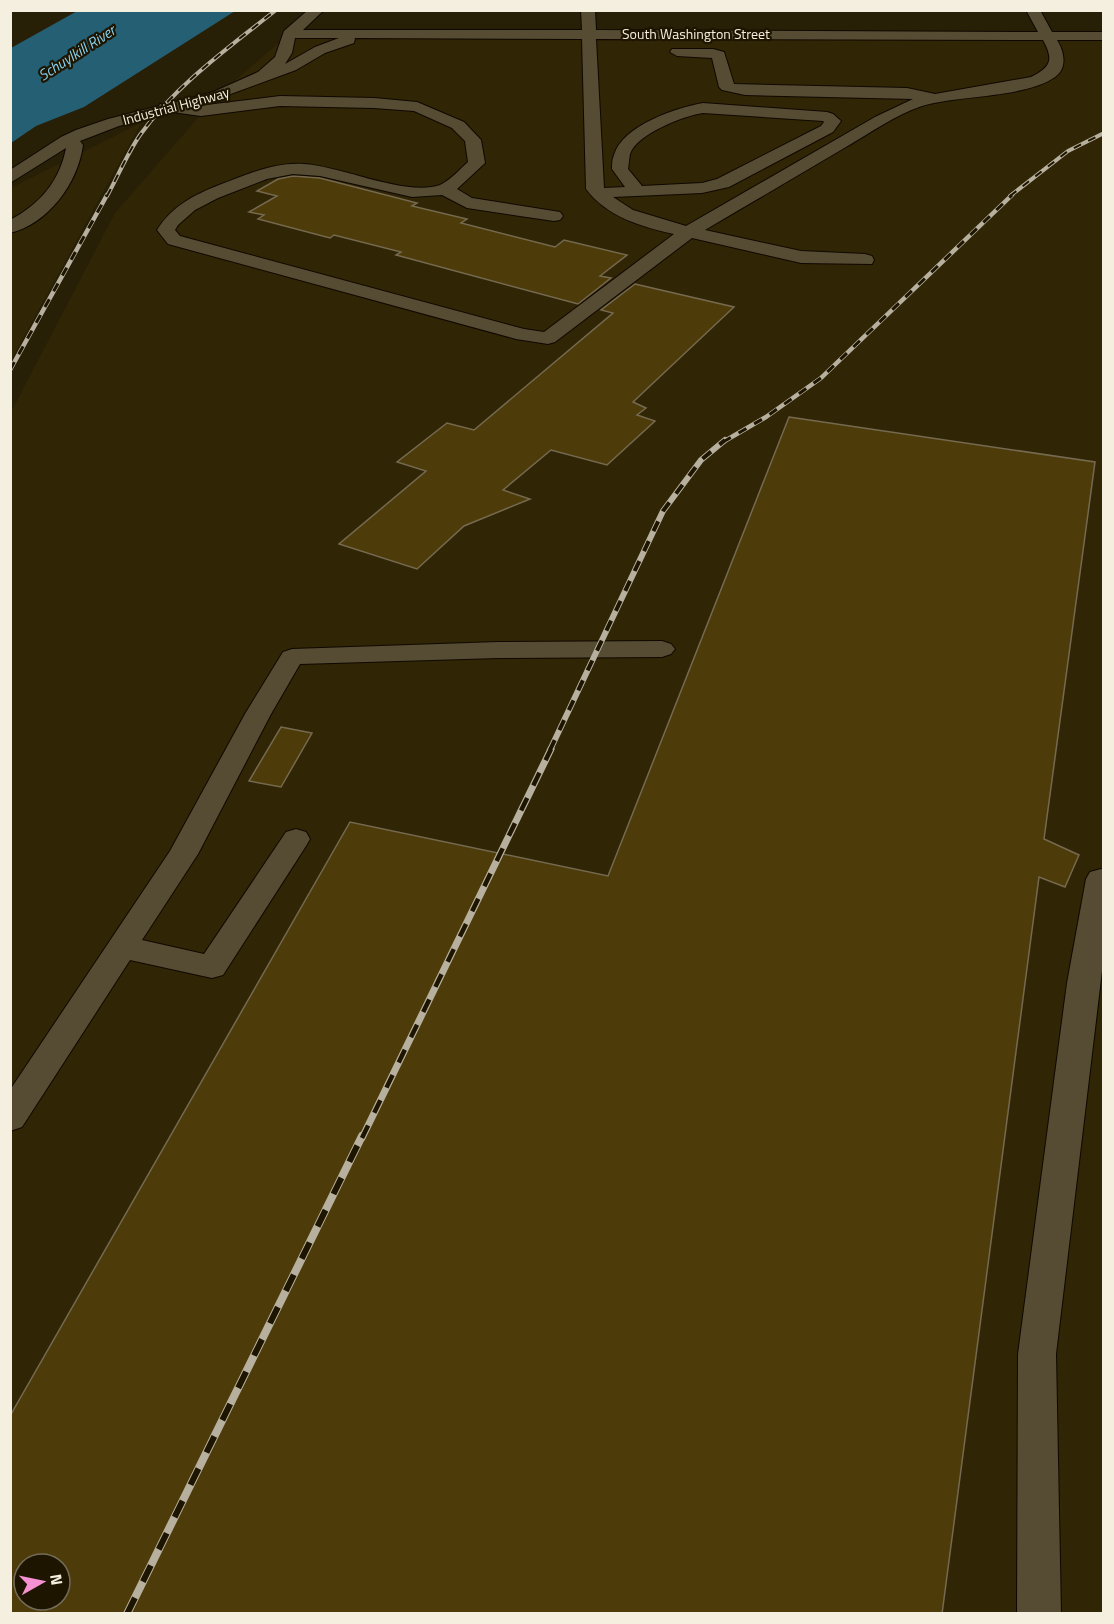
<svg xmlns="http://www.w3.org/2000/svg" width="1114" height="1624" font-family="'Titillium Web',sans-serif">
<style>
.built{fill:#302504;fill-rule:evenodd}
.water{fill:#255f74}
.building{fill:#4d3c09;stroke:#756a51;stroke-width:1.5;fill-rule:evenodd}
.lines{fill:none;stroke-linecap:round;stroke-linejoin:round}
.minor-casing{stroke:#100800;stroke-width:2}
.minor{fill:#554c33;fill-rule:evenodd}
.rail-far4-casing{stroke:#b7b09f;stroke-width:4}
.rail-far3-casing{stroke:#b7b09f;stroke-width:4.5}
.rail-far2-casing{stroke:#b7b09f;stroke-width:6}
.rail-far1-casing{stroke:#b7b09f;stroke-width:7}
.rail-casing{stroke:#b7b09f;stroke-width:8}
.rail-far4{stroke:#1e1501;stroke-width:2;stroke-dasharray:8;stroke-linecap:butt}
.rail-far3{stroke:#1e1501;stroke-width:3;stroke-dasharray:9;stroke-linecap:butt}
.rail-far2{stroke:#1e1501;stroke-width:4;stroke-dasharray:11;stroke-linecap:butt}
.rail-far1{stroke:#1e1501;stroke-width:4.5;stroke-dasharray:14;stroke-linecap:butt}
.rail{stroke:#1e1501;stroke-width:6;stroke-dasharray:18;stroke-linecap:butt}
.labels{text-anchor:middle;stroke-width:4.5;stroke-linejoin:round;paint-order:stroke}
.far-street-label{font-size:14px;fill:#f5efe0;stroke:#1e1501}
.far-water-label{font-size:15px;font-style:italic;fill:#87d3f2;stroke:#1e1501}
</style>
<rect width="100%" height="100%" fill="#281f07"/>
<g class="built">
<path d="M289 34 1103 35V1613L11 1614V412L115 213 217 96ZM24 1564H60V1600H24Z"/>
<polygon points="141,123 11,360 11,188"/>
</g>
<polygon class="water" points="79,10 235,10 235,11 84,107 36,126 11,143 11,48"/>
<g class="building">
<polygon points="293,176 320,178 417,203 412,206 467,219 461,223 555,247 564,240 627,255 600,276 611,278 578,304 396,255 401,252 334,235 330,238 258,219 264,215 249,212 277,196 257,191 278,179"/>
<polygon points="635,284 734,307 633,402 646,408 637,415 655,421 607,465 551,450 503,490 530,499 464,526 417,569 339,544 426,471 397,462 447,423 474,430 613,313 601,310"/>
<path d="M789 417 1095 462 1044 839 1079 855 1065 887 1039 877 942 1614H10V1416L350 822 608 876ZM24 1564H60V1600H24Z"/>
<polygon points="281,727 312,733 281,787 249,781"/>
</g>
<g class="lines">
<g class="minor-casing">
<g id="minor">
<path d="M308 10H324L303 30H582L581 10H595L596 30 1038 32 1026 10H1040L1052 32H1104V40H1057C1064 51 1068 68 1055 77 1026 98 957 95 922 106 895 115 870 133 846 147 799 175 752 202 705 230L801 251 865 254 872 256 874 260 872 264 801 263 692 238 555 342 548 344 516 339 168 244 157 230C172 206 194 195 219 185 246 175 274 162 304 164 341 166 406 197 440 185 451 180 460 169 468 162L465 141 452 128 414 111 374 108 280 106 201 116 172 112 119 126 80 141 83 145C78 183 48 224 10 233V220C39 205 60 181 66 148L10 183V170L61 137 76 130 108 119 159 106 160 104 172 103 213 92 258 72 275 57 284 31ZM295 38H339L315 47 285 64 292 53ZM355 38 582 39 586 189C607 217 642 227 674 234L544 332 524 329 180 236 175 230 178 225 195 210 218 198 267 179 293 174 320 176 412 197 442 195 467 208 554 221 560 220 563 216 560 212 472 198 457 189 485 163 481 140 464 122 417 102 374 98 280 96 198 106 296 70 325 53 354 43ZM596 39 1043 40C1054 60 1051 67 1031 77L935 94 907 88 734 84 724 52 713 49H672L670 52 677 56 712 58 719 87 722 90 745 95 913 99 875 117 686 226 633 210 613 197 702 193 729 187 833 132 841 121 833 114 827 112 703 103C676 108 623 125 614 155 612 159 612 164 612 169L625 187 604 188ZM703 113 823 121 824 122 821 126 717 179 702 183 642 186 628 169C629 164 629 159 630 154 637 134 683 116 703 113Z"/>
<polygon points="662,641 671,644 675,649 671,654 662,657 498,658 300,664 271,714 198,854 142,940 204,954 286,832 296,829 306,832 310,839 306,846 223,975 212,978 130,960 22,1127 10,1131 10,1090 170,851 245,714 283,652 292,649 498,642"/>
<polygon points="1101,869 1104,870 1104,954 1056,1354 1061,1614 1017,1614 1018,1354 1067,983 1086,879 1090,872"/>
</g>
</g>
<use href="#minor" class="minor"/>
<g class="rail-far4-casing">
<g id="rail-far4">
<path d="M107 196C118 176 127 154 140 135 176 85 228 48 276 10"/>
<polyline points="1010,196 1068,151 1104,133"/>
</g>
</g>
<g class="rail-far3-casing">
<g id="rail-far3">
<polyline points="10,370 107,195"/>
<polyline points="723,442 766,417 821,378 1012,195"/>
</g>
</g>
<g class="rail-far2-casing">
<polyline id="rail-far2" points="550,750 663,511 701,460 725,440"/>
</g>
<g class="rail-far1-casing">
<polyline id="rail-far1" points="362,1138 551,749"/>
</g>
<g class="rail-casing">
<polyline id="rail" points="127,1614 362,1136"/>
</g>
<use href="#rail-far4" class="rail-far4"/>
<use href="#rail-far3" class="rail-far3"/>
<use href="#rail-far2" class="rail-far2"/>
<use href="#rail-far1" class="rail-far1"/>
<use href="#rail" class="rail"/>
</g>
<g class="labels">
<g class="far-street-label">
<text x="696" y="39">South Washington Street</text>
<text transform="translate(176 106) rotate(-15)" y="5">Industrial Highway</text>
</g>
<g class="far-water-label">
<text transform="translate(77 53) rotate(-33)" y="5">Schuylkill River</text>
</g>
</g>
<rect width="1114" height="1624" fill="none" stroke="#f5efe0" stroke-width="24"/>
<g transform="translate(42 1582) rotate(81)"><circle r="28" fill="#1e1501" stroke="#746c5a" stroke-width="1.5"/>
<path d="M0-4.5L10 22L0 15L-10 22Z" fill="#f591d2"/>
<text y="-9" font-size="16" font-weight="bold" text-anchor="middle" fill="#f5efe0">N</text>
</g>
</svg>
